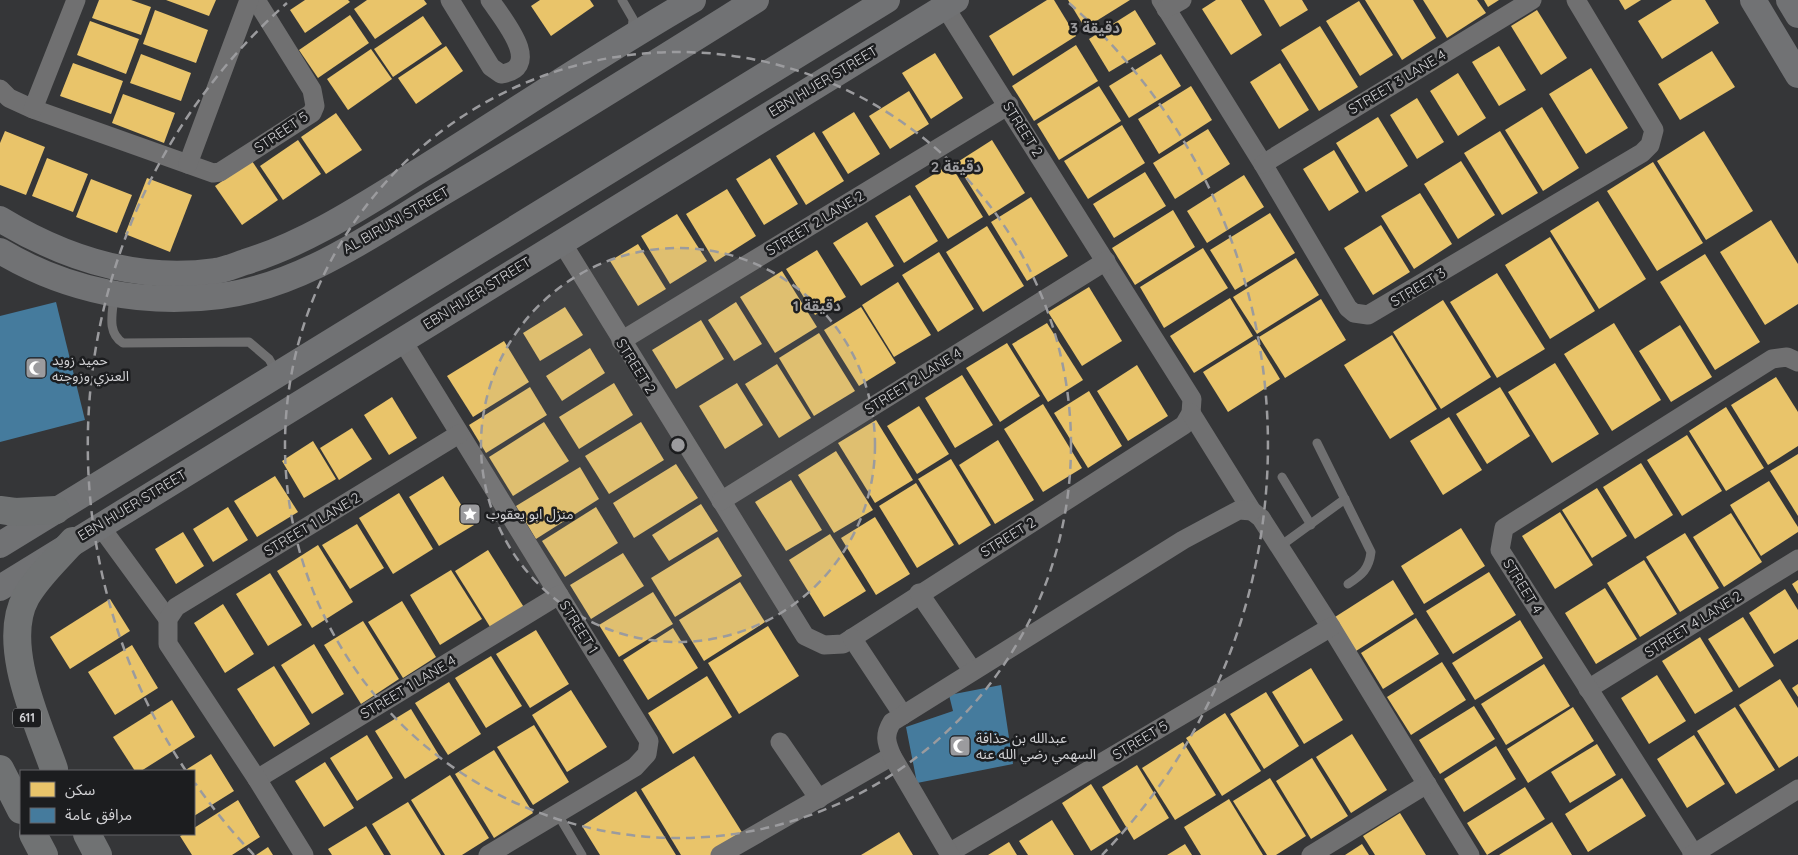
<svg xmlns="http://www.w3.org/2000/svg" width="1798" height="855" font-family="Quicksand,'Noto Sans Arabic',sans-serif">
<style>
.homes{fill:#e9c46a}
.public{fill:#457b9d}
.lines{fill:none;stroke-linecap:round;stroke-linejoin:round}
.lane{stroke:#707071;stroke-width:9}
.street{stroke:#707071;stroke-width:19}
.secondary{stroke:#717274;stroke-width:26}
.primary{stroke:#707273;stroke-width:28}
.ring{fill:none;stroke:#9b9b9e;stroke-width:2.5;stroke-dasharray:9 6}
.labels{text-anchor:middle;stroke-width:5;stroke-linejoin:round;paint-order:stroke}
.shield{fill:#1c1d1f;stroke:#9b9c9e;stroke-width:1}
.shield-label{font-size:12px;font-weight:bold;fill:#d2d2d5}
.street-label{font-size:14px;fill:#d2d2d5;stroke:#1c1d1f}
.poi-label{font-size:14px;fill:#d2d2d5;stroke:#1c1d1f;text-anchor:start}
.centre{fill:#9b9b9e;stroke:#1c1d1f;stroke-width:2.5}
.ring-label{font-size:15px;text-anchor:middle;font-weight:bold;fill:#9b9b9e;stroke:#1c1d1f;stroke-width:5;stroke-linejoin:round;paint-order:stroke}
</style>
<rect width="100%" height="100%" fill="#353638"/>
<g class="homes">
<polygon points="99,0 131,0 151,7 141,35 92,18"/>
<polygon points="166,0 216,0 209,16"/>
<polygon points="305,0 348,0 350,2 305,33 290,10"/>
<polygon points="367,0 424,0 427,4 375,39 354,9"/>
<polygon points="540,0 590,0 594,6 551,36 531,6"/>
<polygon points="1047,0 1054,0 1076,36 1013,76 989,36"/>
<polygon points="1068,0 1130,0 1085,28"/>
<polygon points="1216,0 1241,0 1262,35 1231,55 1202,9"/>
<polygon points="1264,0 1302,0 1308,10 1280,27"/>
<polygon points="1365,0 1413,0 1436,38 1402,60"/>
<polygon points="1423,0 1477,0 1486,13 1447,38"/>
<polygon points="1484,0 1499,0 1488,7"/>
<polygon points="1619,0 1641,0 1625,10"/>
<polygon points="1672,0 1705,0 1719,23 1662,59 1638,21"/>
<polygon points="1359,1 1393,55 1360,76 1326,21"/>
<polygon points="155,10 208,30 196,63 143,44"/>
<polygon points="1135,10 1156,44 1109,72 1089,39"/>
<polygon points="1537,10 1567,58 1541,75 1511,26"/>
<polygon points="350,15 369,43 318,78 299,50"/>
<polygon points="423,16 442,44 393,77 374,49"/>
<polygon points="90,21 139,39 126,74 77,55"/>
<polygon points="1320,26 1358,87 1319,111 1281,50"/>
<polygon points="1076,45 1098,81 1034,121 1012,86"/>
<polygon points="446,46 463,71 416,104 398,78"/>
<polygon points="1499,46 1526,90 1499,106 1472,62"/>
<polygon points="371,49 392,79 348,110 327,79"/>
<polygon points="1712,51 1735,87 1680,120 1658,84"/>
<polygon points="935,53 963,98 931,119 902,73"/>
<polygon points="141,54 191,73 181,101 130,83"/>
<polygon points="1161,54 1181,86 1129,118 1109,86"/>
<polygon points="73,63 123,81 111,114 60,96"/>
<polygon points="1280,63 1309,110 1279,129 1250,82"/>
<polygon points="1591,68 1628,128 1586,154 1549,94"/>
<polygon points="1458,73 1486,118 1458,136 1430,91"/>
<polygon points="1099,86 1121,121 1059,160 1037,124"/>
<polygon points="1191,86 1212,120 1159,154 1138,119"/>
<polygon points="909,91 929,124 890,149 869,116"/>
<polygon points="123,94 175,113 164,143 112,123"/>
<polygon points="1417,98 1444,142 1417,159 1390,115"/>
<polygon points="1542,107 1579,168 1543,191 1505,130"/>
<polygon points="854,112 880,154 848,174 822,132"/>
<polygon points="336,113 362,150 326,174 301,137"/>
<polygon points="1378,117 1408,166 1366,192 1336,143"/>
<polygon points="1122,125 1145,163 1088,199 1064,161"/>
<polygon points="1208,129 1230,164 1175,199 1153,163"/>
<polygon points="5,131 45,147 26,195 0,185 0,143"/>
<polygon points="1500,131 1538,193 1502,215 1464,153"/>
<polygon points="1704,131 1753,211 1706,240 1657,161"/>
<polygon points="814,132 844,181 806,205 776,156"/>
<polygon points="298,140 321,174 283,200 260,166"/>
<polygon points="992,140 1025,193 989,216 956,163"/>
<polygon points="1334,150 1359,192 1329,211 1303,169"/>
<polygon points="47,158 88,174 73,212 32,196"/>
<polygon points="770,158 798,204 764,225 736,179"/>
<polygon points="252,161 278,200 242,225 215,186"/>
<polygon points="1461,161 1495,215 1458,239 1424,184"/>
<polygon points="1653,162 1703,243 1657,271 1607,191"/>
<polygon points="950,164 983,217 948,239 915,186"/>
<polygon points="1145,172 1166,206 1114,238 1093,204"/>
<polygon points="1244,175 1264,207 1207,243 1187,211"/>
<polygon points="147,178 192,195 170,252 125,234"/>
<polygon points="91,179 132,195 117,233 76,217"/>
<polygon points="727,189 756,236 715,262 686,214"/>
<polygon points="1420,193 1452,244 1414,269 1381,216"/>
<polygon points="910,195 938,241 904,263 875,216"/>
<polygon points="1031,197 1068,256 1027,281 991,222"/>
<polygon points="1598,201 1646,279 1599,309 1550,231"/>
<polygon points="1173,210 1195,247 1135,285 1112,248"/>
<polygon points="1270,213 1295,253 1235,290 1210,250"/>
<polygon points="677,214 707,261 670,284 641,236"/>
<polygon points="1771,220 1798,264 1798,304 1765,325 1720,252"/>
<polygon points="867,222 894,266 861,286 833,243"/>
<polygon points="1381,225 1410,272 1373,295 1344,248"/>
<polygon points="987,226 1024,286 983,312 946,252"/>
<polygon points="1550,237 1595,311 1550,339 1505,265"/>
<polygon points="638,244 666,289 638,306 610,261"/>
<polygon points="1203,248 1228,288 1164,328 1140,287"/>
<polygon points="817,250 846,297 815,315 786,269"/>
<polygon points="939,252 974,309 938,332 902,275"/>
<polygon points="1705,254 1760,342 1715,370 1660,282"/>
<polygon points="1296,258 1319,295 1257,334 1233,297"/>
<polygon points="782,271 817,327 775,353 740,297"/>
<polygon points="1497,273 1545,349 1497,378 1450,302"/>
<polygon points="898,282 931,335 894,357 862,305"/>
<polygon points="1089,287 1122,341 1082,366 1048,312"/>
<polygon points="1230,298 1253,336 1194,373 1170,336"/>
<polygon points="1321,299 1346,340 1285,378 1259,337"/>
<polygon points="1443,300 1491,377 1441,409 1393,332"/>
<polygon points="736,302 762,344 734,361 708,320"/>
<polygon points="565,307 583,335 540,361 523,333"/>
<polygon points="861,307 896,363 859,386 824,330"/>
<polygon points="701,320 724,359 676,389 652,350"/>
<polygon points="1047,323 1083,380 1048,402 1012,344"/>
<polygon points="1614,323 1661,400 1612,431 1564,354"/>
<polygon points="1680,325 1712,377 1671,402 1639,351"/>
<polygon points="819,333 855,391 814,416 779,358"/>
<polygon points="1392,335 1437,409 1390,439 1344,365"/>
<polygon points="1256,339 1280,379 1228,412 1203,372"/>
<polygon points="504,341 529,382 473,417 447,376"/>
<polygon points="1007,343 1040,396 1000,422 966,368"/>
<polygon points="590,348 605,373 562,401 546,376"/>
<polygon points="1555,363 1599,434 1552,463 1508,392"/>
<polygon points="777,364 811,418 779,438 745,384"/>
<polygon points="1137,365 1168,416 1128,441 1097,391"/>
<polygon points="962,375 993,425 955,448 925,398"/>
<polygon points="1776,377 1798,412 1798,446 1768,465 1731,405"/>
<polygon points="614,383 633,415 579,449 559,417"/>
<polygon points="737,383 763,425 725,449 699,406"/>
<polygon points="530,387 547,415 486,453 469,425"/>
<polygon points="1500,387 1530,436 1487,464 1456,414"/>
<polygon points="1089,391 1122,446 1088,468 1054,413"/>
<polygon points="392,397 417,438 389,455 364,415"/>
<polygon points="1043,404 1082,468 1043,492 1004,429"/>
<polygon points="919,406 949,454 917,474 887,426"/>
<polygon points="1726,407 1764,468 1726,491 1689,431"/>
<polygon points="1449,417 1482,470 1443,495 1410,441"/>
<polygon points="876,420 913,480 875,503 838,443"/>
<polygon points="544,422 569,461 513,496 489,457"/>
<polygon points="641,422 664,460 609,494 585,456"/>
<polygon points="352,428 372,459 339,480 320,448"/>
<polygon points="1687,435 1722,491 1682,516 1647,460"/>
<polygon points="998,440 1034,500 995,524 959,465"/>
<polygon points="313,441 336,479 304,498 282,461"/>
<polygon points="836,451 873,510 834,533 798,475"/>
<polygon points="1798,454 1798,516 1770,471"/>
<polygon points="951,459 991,525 959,545 918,479"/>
<polygon points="1641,463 1673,515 1635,539 1603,487"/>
<polygon points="676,464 698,498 634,538 613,503"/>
<polygon points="580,467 599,499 536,539 516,506"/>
<polygon points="275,476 298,512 257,537 234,501"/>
<polygon points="443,476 474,525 439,546 409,497"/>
<polygon points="791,480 822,530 786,551 755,502"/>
<polygon points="1769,481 1798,527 1798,532 1761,556 1730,505"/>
<polygon points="916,483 954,545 917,568 879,506"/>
<polygon points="1597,488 1627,536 1592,558 1562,510"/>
<polygon points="399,493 433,549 393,574 359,518"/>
<polygon points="701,504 718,531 669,561 652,535"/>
<polygon points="228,507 248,540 213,562 193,529"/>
<polygon points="596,507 618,543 565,577 542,541"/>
<polygon points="1560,512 1593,565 1555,589 1522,536"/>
<polygon points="1731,513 1762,562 1724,587 1693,537"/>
<polygon points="875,517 910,574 876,595 841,538"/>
<polygon points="357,524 384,568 350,589 322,545"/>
<polygon points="1461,528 1485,566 1424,604 1401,566"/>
<polygon points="183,532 204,566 176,584 155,549"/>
<polygon points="1685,533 1719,588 1680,612 1646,557"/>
<polygon points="830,534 866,591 824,617 789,560"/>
<polygon points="718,537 742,576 675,617 651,578"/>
<polygon points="318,545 353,602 312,628 277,571"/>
<polygon points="488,550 525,609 492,630 455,571"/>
<polygon points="623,553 644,586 591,619 570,585"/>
<polygon points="1644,560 1677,614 1640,637 1607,583"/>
<polygon points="451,570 482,619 440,645 410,595"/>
<polygon points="1489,572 1516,615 1453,654 1426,611"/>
<polygon points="270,573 302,625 268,646 236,594"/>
<polygon points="1393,580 1414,614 1356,651 1335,617"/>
<polygon points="1798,580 1798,594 1792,584"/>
<polygon points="740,582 765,622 704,661 679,620"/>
<polygon points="1605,588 1637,639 1596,664 1565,613"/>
<polygon points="1785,589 1798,610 1798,639 1774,654 1749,613"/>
<polygon points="653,592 673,624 619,657 599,625"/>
<polygon points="110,599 130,631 70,669 50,637"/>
<polygon points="402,601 436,657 403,678 368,622"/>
<polygon points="223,604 254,654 225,673 194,623"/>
<polygon points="1743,617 1774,666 1739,688 1708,639"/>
<polygon points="1416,618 1439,654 1383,689 1361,653"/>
<polygon points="1520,620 1543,658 1475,700 1452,663"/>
<polygon points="363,621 399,679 361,704 324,645"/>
<polygon points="768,626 799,676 739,714 708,663"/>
<polygon points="673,628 698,668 648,700 623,660"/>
<polygon points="536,630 569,684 530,708 496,654"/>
<polygon points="1700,637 1733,691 1695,714 1662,661"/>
<polygon points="314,644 344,694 312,714 281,665"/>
<polygon points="132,645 158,688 115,715 88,672"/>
<polygon points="491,656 522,706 486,728 455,678"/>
<polygon points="1442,662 1466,700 1411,735 1387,697"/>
<polygon points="1544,664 1570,706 1506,745 1481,704"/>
<polygon points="274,666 310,724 274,747 237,689"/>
<polygon points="1311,668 1343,720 1304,744 1272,692"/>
<polygon points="1657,675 1686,721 1649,744 1621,698"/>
<polygon points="707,676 732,717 673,754 648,713"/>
<polygon points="1780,679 1798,708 1798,756 1779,768 1739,705"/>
<polygon points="449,682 481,734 448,755 415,703"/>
<polygon points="1798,684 1798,697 1792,688"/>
<polygon points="571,690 607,747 567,772 532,715"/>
<polygon points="1266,692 1299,746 1264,769 1230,714"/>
<polygon points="172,700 195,737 141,771 135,771 113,737"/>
<polygon points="1474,706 1495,739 1440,774 1419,740"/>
<polygon points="1573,707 1594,741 1528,783 1507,749"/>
<polygon points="1735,707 1775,770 1736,794 1697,731"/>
<polygon points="411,709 440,757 405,779 375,731"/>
<polygon points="1225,713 1261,771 1222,796 1186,738"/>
<polygon points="534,725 569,782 533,805 497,747"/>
<polygon points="1352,734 1387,790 1351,813 1316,757"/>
<polygon points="367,735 393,778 357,801 330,758"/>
<polygon points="1694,735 1725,784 1687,808 1657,759"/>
<polygon points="1183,742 1216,795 1175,820 1142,768"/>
<polygon points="1597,744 1616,775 1570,803 1551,772"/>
<polygon points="1496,746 1516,779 1464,812 1444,779"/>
<polygon points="494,750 533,813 494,838 455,774"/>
<polygon points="211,754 234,791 194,816 194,771 184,771"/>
<polygon points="694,756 745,837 716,855 681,855 641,789"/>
<polygon points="1312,758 1348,816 1311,839 1276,781"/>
<polygon points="325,762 354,808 324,827 295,781"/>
<polygon points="1137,765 1169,818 1134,840 1102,787"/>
<polygon points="450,775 489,838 462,855 445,855 411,800"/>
<polygon points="1270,778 1306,836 1276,855 1267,855 1233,801"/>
<polygon points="1622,778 1646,816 1588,852 1565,814"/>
<polygon points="1091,784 1121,832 1091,851 1062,803"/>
<polygon points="1525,787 1545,819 1487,855 1467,823"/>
<polygon points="636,791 676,855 600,855 582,826"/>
<polygon points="1229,799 1263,855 1201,855 1184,827"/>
<polygon points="238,800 260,837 232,855 192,855 180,836 184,834 194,834 194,828"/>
<polygon points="408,802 441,855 391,855 372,824"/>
<polygon points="1400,813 1426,855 1375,855 1363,836"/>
<polygon points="1052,820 1074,855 1028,855 1019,841"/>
<polygon points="1552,822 1572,855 1499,855"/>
<polygon points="366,826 384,855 332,855 328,849"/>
<polygon points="899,832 913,855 861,855"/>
<polygon points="1009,842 1017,855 988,855"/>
<polygon points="1185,844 1192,855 1167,855"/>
<polygon points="1362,844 1369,855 1345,855"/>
<polygon points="268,847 273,855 256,855"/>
</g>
<g class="public">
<polygon points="56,302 85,420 0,442 0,316"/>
<polygon points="1001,685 1013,764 917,783 906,727 953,711 949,695"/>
</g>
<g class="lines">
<g class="lane">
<polyline points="622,0 633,19 632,32"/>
<path d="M114 295C113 312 106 332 123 343L249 342 269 359 277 373"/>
<path d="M1317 443 1371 552C1369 569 1362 575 1348 584"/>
<polyline points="1282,477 1311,525"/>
<polyline points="1279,547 1345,499"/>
<polyline points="557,813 582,855"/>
</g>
<g class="street">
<path d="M450 0 491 67 501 74C545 68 502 18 490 0"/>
<polyline points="1161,0 1263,164 1348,308 1354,313 1368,315 1642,153 1650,145 1654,130 1576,0"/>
<polyline points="1166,9 1182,0"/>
<polyline points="0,89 9,98 33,109 213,173 220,172 312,113 315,106 312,90 256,0"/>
<polyline points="33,109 76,0"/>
<polyline points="188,164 249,0"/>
<polyline points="1263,164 1532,0"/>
<polyline points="561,241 805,636 824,645 843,644 1184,425 1191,413 1192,399 945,7"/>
<polyline points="402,340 649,741 647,754 635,767 488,855"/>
<polyline points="621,341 1009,105"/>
<polyline points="1191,413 1252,511 1261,518 1331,627 1470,855"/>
<polyline points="721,501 1106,261"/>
<polyline points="100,526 168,619"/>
<polyline points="919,593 972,670"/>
<polyline points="852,638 903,715"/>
<polyline points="1588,689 1798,559"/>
<polyline points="780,742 819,799"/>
<polyline points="257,779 559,595"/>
<polyline points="949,853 1331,627"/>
<polyline points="1694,854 1500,550 1504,528 1772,359 1787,357 1798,362"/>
<polyline points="304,855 257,779 168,644 168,619 176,607 459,434"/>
<polyline points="720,855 892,756"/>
<path d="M950 855 892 756C886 742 884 735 892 722L1183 540 1239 510 1252 511"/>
<polyline points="1311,855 1427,784"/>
<polyline points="1692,855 1798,789"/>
</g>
<g class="secondary">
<polyline points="1753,0 1798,75"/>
<polyline points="1789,0 1798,15"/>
<path d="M0 219C66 259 137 282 215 271 225 270 236 265 245 262 310 242 367 203 424 168 514 112 601 53 693 0"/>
<path d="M0 251C67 291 143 306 220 296 301 286 373 234 442 193 547 131 652 65 756 0"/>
<polyline points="0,545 887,0"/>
<polyline points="0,588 956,0"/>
</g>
<g class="primary">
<polyline points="0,510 15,512 56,510"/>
<polyline points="0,769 21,810"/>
<path d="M54 769C38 723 0 644 26 597 38 576 57 559 73 541"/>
<polyline points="33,834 44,855"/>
<polyline points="87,834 98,855"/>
</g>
</g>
<circle cx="678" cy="445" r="197" fill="#9b9b9e" fill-opacity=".12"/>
<g class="ring">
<circle cx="678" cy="445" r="197"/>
<circle cx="678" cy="445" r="393"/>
<path d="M254 855A590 590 0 0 1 195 783M186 771A590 590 0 0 1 287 3M1069 3A590 590 0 0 1 1102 855"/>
</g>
<defs>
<g id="mosque-square" transform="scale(1.125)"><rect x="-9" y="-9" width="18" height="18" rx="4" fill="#9b9b9e" stroke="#1c1d1f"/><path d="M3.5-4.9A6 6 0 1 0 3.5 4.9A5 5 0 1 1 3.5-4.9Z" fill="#fff"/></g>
<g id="sight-square" transform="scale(1.125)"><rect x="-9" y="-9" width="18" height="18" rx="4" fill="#9b9b9e" stroke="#1c1d1f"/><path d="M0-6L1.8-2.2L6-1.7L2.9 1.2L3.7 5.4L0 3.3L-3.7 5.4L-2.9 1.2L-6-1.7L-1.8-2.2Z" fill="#fff"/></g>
</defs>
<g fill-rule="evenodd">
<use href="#mosque-square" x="36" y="368"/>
<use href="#sight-square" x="470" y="514"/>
<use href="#mosque-square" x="960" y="746"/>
</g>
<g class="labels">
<rect class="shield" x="13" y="708.5" width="28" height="19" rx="4"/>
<g class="shield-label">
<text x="27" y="722">611</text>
</g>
<g class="street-label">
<text transform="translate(823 81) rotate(-31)" y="5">EBN HIJER STREET</text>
<text transform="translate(1397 82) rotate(-31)" y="5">STREET 3 LANE 4</text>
<text transform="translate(1023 129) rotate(58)" y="5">STREET 2</text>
<text transform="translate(281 132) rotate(-34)" y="5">STREET 5</text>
<text transform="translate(396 220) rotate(-30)" y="5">AL BIRUNI STREET</text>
<text transform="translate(815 223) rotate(-31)" y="5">STREET 2 LANE 2</text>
<text transform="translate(1418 287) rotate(-31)" y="5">STREET 3</text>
<text transform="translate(477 293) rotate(-32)" y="5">EBN HIJER STREET</text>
<text transform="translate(636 366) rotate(58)" y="5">STREET 2</text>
<text transform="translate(913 381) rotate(-32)" y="5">STREET 2 LANE 4</text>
<text transform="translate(132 505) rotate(-31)" y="5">EBN HIJER STREET</text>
<text transform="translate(312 524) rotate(-31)" y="5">STREET 1 LANE 2</text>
<text transform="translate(1008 537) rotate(-32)" y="5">STREET 2</text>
<text transform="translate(1523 586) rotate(58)" y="5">STREET 4</text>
<text transform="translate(1693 624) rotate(-32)" y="5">STREET 4 LANE 2</text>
<text transform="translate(579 627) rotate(58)" y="5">STREET 1</text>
<text transform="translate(408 687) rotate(-31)" y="5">STREET 1 LANE 4</text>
<text transform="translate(1140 740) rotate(-31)" y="5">STREET 5</text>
</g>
<g class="poi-label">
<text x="52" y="365">حميد زويد<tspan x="52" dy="16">العنزي وزوجته</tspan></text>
<text x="486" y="519">منزل ابو يعقوب</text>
<text x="976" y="743">عبدالله بن حذافة<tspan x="976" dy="16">السهمي رضي الله عنه</tspan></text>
</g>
</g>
<circle cx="678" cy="445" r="8" class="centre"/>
<g class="ring-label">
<text x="1095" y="33">3 دقيقة</text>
<text x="956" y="172">2 دقيقة</text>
<text x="817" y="311">1 دقيقة</text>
</g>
<rect x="20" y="770" width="175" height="65" fill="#1c1d1f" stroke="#656568"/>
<rect x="30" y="782" width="25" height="15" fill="#e9c46a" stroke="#656568"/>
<text x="65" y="795" font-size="15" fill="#d2d2d5">سكن</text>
<rect x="30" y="808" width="25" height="15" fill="#457b9d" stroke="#656568"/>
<text x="65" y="820" font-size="15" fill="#d2d2d5">مرافق عامة</text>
</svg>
